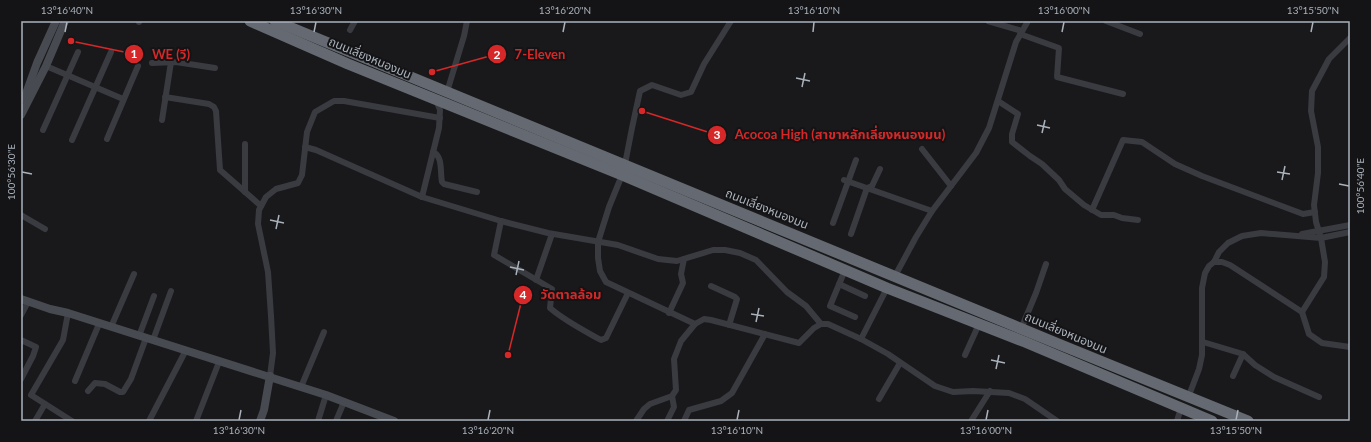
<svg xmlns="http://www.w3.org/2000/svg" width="1371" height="442" font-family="Lato,'Noto Sans Thai',sans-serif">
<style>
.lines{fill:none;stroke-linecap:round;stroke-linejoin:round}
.street{stroke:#393b41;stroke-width:6}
.secondary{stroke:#474b51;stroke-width:8}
.highway{stroke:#656a72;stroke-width:11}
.ticks{fill:none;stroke:#aab2bc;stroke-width:1.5}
.labels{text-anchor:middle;stroke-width:4;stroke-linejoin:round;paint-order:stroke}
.street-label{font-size:12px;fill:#aab2bc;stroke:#141416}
.leader{fill:none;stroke:#d62828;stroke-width:1.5}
.callout-dot{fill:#d62828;stroke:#141416;stroke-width:1.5}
.mark-label{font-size:12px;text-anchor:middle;font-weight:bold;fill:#fff}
.callout-label{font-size:13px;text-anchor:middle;font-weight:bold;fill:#d62828;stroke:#141416;stroke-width:4;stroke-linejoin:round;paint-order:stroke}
.neatline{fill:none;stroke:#aab2bc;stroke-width:1.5}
.ticks-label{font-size:10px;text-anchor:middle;fill:#aab2bc}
</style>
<rect width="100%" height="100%" fill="#19191b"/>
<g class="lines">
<g class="street">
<polyline points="139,21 139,22"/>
<polyline points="988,21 1022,31"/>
<polyline points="1106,21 1140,34"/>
<polyline points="350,30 355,21"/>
<polyline points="1020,34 1059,48 1057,77 1123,94"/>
<polyline points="152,63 176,62 215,68"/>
<polyline points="46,66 123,99"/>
<polyline points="447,92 464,36 467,21"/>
<polyline points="165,97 209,104 214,107 216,111 220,170 261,206"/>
<polyline points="998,101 1018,114 1012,134 1012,142 1030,156 1042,164 1059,180 1065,189 1084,205 1101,215 1114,215 1122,218 1138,220"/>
<polyline points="162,120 171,62"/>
<polyline points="43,130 78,52"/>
<polyline points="107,139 138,66"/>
<polyline points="72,140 111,52"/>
<polyline points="245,144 245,192"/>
<polyline points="305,147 316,150 422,197 501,221 548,233 618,245 658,259 677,261 713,250 725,250 740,253 756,260 787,292 806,306 821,324"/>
<polyline points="922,149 951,186"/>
<path d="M433 152C443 156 440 172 442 182L444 184 477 192"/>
<polyline points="625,164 632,128 640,91 652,85 681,95 691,92 704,64 731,21"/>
<polyline points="622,175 609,207 598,242 598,258 600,271 606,282 695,324"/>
<polyline points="844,180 932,211"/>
<polyline points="422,197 439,128 440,110 436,100"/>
<polyline points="1092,210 1123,140 1142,142 1175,164 1202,176 1303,214 1315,212"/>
<polyline points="21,215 45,229"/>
<path d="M501 221 494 255 552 289 550 308C565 321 583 330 601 340L606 338 628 293"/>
<polyline points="833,223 856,160"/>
<polyline points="851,234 867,188 872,186 880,169"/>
<polyline points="1302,234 1350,225"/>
<polyline points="1214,262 1222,262 1230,265 1302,312 1309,334 1322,343 1350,347"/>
<polyline points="845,270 830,306 855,317"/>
<polyline points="895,276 916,237 932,211 976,153 989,128 1016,42 1028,21"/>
<polyline points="536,280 552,234"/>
<polyline points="839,284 865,296"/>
<polyline points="711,286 735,297 737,299 729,325"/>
<polyline points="1302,312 1324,277 1325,262 1321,238 1316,222 1314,205 1318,173 1318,147 1311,111 1312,91 1329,59 1350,38"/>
<polyline points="68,313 63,340 31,395 72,421"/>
<polyline points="669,313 683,283 681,274 684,259"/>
<polyline points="21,315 28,302"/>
<polyline points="111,327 134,274"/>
<polyline points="1021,329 1036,293 1046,264"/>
<polyline points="139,336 154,296"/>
<polyline points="861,339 887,288"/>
<polyline points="21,340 36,347 33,356 21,379"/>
<polyline points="153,340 171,291"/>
<polyline points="1203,342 1243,354 1255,365 1274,377 1319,397"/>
<polyline points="965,355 979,324"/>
<polyline points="270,376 273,353 271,316 268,272 258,224 259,210 266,197 276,189 298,183 302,175 307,132 315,112 334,101 344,101 440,118"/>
<polyline points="1233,376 1243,354"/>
<polyline points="75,381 99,324"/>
<polyline points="301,387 324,332"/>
<polyline points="88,391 95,383 105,384 120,392 123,392 131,379 146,338"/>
<polyline points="1188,398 1199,369 1202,355 1202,288 1205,273 1209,266 1214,262 1219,252 1228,243 1242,236 1261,233 1321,238 1350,232"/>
<polyline points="879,399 900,363"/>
<polyline points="35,421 45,404"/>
<polyline points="149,421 186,350"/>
<polyline points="196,421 219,362"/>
<polyline points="318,421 326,395"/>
<polyline points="336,421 344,402"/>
<polyline points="636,421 644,409 650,404 672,396 676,390 674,359 681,341 695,324 704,319 711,320 799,343 814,328 821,324 828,324 861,339 888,354 935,386 953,392 973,391 1009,393 1025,399 1057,421"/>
<polyline points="667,421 674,407 672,396"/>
<polyline points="684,421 689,410 721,401 732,393 765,334"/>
<polyline points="971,421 990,391"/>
<polyline points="1177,421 1181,408"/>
</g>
<g class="secondary">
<polyline points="24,99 37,63 56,21"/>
<polyline points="21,115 46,66 65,21"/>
<polyline points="21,299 50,309 68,313 326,395 394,421"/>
<polyline points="260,421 264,410 270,376"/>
</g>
<g class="highway">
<polyline points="250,21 348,64 622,175 887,288 1025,342 1212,421"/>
<polyline points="275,21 1061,345 1248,421"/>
</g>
</g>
<path class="ticks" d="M65 32 67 22M314 32 316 22M563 32 565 22M813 32 814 22M1062 32 1064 22M1311 32 1313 22M796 78 810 81M802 87 805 73M1037 125 1050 128M1042 133 1045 120M22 172 32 174M1277 172 1290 174M1282 180 1285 166M1339 184 1349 186M270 220 284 223M276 229 279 215M510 267 524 270M516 275 519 261M751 314 764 316M756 322 759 308M991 360 1005 363M996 369 999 355M239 420 241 410M488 420 490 410M737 420 739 410M986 420 988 410M1236 420 1238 410"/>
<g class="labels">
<g class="street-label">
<text transform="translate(370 58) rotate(23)" y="4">ถนนเลี่ยงหนองมน</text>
<text transform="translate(767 209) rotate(22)" y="4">ถนนเลี่ยงหนองมน</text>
<text transform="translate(1066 333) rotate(23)" y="4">ถนนเลี่ยงหนองมน</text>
</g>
</g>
<path class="leader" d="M71 41L134 54M432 72L497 54M642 111L717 135M508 355L523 295"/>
<g class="callout-dot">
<circle cx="71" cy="41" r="4"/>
<circle cx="432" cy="72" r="4"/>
<circle cx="642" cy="111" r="4"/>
<circle cx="508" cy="355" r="4"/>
<circle cx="134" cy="54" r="10"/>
<circle cx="497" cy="54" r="10"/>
<circle cx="717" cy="135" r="10"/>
<circle cx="523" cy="295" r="10"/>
</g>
<g class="mark-label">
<text x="134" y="58">1</text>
<text x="497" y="59">2</text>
<text x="717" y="139">3</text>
<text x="523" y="299">4</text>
</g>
<g class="callout-label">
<text x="171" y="59">WE (วี)</text>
<text x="540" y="59">7-Eleven</text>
<text x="840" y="139">Acocoa High (สาขาหลักเลี่ยงหนองมน)</text>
<text x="571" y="299">วัดตาลล้อม</text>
</g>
<rect width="1371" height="442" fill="none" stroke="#141416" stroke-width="44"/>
<rect x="22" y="22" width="1327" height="398" class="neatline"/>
<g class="ticks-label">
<text x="67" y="14">13°16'40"N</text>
<text x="316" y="14">13°16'30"N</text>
<text x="565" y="14">13°16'20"N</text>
<text x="814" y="14">13°16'10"N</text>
<text x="1064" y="14">13°16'00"N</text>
<text x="1313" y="14">13°15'50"N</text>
<text transform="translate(11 172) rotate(-90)" y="4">100°56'30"E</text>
<text transform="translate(1360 186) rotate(-90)" y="4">100°56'40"E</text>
<text x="239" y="434">13°16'30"N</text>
<text x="488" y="434">13°16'20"N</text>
<text x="737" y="434">13°16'10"N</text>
<text x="986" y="434">13°16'00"N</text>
<text x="1236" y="434">13°15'50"N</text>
</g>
</svg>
